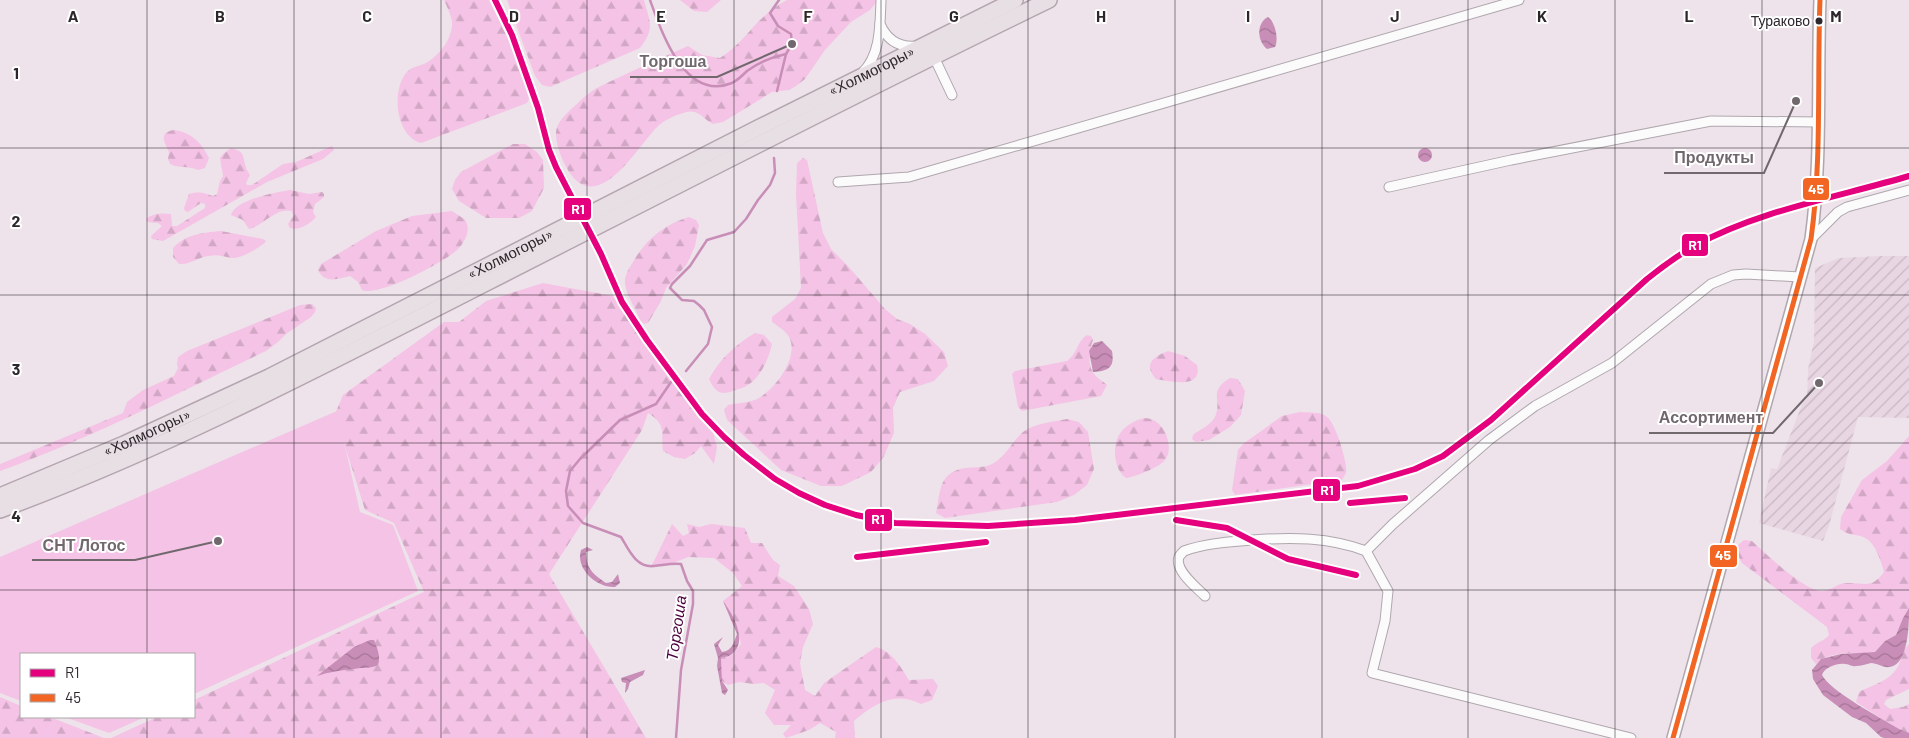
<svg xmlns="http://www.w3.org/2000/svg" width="1909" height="738" font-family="Barlow,sans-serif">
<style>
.industrial{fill:url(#industrial-furrows)}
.forest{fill:url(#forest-firs)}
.garden{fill:#f4c3e5}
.water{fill:url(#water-waves)}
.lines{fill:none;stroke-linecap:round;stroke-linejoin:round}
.stream{stroke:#c88eb7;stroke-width:2.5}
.minor-casing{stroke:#afa7ad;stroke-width:11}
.tertiary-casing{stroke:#afa7ad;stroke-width:14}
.trunk-casing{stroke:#b4a5af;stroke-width:18}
.minor{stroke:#fcfbfc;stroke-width:9}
.tertiary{stroke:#fcfbfc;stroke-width:11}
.trunk{stroke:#e8dfe5;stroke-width:15}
.bus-1-casing{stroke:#fff;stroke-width:9}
.bus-1{stroke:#f26522;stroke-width:5}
.rail-1-casing{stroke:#fff;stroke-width:10}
.rail-1{stroke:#e5007d;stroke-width:6}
.grid{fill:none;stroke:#2d262b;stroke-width:1;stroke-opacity:0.55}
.bus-dot{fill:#2d262b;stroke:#fff;stroke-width:2}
.labels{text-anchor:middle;stroke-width:4;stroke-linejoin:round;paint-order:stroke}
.bus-label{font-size:14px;fill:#2d262b;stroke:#fff;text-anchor:end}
.street-label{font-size:15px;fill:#2d262b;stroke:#fff}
.water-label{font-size:16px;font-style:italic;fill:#4d023f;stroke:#fff}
.grid-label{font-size:16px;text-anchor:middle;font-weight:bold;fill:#2d262b;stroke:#fff;stroke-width:4;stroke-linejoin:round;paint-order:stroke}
.leader{fill:none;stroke:#71686e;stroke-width:2}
.callout-dot{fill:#71686e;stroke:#fff;stroke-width:2}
.callout-label{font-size:16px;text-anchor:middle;font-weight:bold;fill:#71686e;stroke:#fff;stroke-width:4;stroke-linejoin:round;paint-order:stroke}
.line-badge{stroke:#fff;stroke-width:2}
.badge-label{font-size:14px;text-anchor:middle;font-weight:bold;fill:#fff}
</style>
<defs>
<pattern id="industrial-furrows" width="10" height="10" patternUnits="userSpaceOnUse" patternTransform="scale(1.25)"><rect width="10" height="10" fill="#e9d6e3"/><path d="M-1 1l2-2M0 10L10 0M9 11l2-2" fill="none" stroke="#c8b8c3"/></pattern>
<pattern id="forest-firs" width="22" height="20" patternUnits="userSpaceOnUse" patternTransform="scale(1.25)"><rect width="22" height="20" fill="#f4c3e5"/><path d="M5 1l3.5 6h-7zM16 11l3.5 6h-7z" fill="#d2a7c5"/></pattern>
<pattern id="water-waves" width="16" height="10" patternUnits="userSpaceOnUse" patternTransform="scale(1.25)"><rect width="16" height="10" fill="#c88eb7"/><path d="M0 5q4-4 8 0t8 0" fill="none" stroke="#a37495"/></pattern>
</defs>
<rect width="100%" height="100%" fill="#eee3eb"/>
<polygon class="industrial" points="1881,256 1909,256 1909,418 1858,417 1829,526 1823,541 1759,523 1771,468 1777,469 1803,402 1807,399 1808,369 1814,341 1815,268 1839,258"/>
<g class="forest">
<path d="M444 0H489L506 34 530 97 527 103 421 143C396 136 391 92 406 73 412 66 418 67 426 63 440 55 453 38 452 22 451 14 447 7 444 0Z"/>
<path d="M507 0H644C650 22 655 29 640 48L550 87 542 85 535 76Z"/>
<polygon points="680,0 721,0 707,12 694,11"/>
<path d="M787 0H878L870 10 851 22 825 50 805 79 796 86 789 90 772 92 723 122 713 124C704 120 699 109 687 112 677 114 664 120 657 127 639 145 601 212 572 176 564 166 556 147 556 134 556 120 571 110 580 101 592 88 610 82 626 74 646 65 667 55 688 46L702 55 720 58C746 42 757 15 787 0Z"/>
<path d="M173 130C190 131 202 143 209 158L205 168 198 170C187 165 180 169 170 164L168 159 169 152C165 143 158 133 173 130Z"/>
<polygon points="513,144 525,144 537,152 543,160 544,188 532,211 519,218 486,218 459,201 452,189 455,180 461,172"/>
<path d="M332 146 334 150 323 159 267 182 163 241 152 239 151 236 162 226 158 223 147 222 146 219C153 213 163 213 171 214L172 226H177L205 208V204L201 203 188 212 185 211 184 208 189 194C200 191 203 193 213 196L217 194 220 181 223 176 220 158 223 154 231 148C246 152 242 156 246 167 246 170 249 172 250 175L246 183 247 185H252L283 164 296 162Z"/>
<path d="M803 158 807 160 823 233 831 249 848 266 885 309 897 319 910 324 925 334 944 352 948 366 934 381 900 392 893 408 894 433 883 458 871 472 842 486H821L781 470 727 420 724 410 728 405C737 403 746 403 755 400 774 392 803 354 787 334 783 329 777 326 772 322V317L795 299 801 288 796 194 797 163Z"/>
<path d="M290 190 309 194 322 192 324 194V197L315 204 313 212 316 217C310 224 299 231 290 228L288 224 293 216 292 211C276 207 264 225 249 229L243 220 231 215C235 200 276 192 290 190Z"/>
<path d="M452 211C456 214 462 217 465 220 472 230 464 244 456 251 442 263 379 297 362 290L358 282 350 276C337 279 325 284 318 270L321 264 376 231 412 216Z"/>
<path d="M689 217 696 220 699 225 695 246 687 264 666 288 661 301 648 323 644 324 640 320C636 309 627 296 625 284 624 276 629 268 633 262 645 240 665 224 689 217Z"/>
<path d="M221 231 263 239 266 241C262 247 240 259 232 258 224 257 218 254 209 256 198 257 190 265 179 264L173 257V248C186 234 202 233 221 231Z"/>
<path d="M543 283 613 296 678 385 712 428 717 447 714 464 701 446 695 453 685 459 674 457 663 451C661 432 667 425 648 413L642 430 549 574 646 738H111L157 717H194V700L424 592 394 523 365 510 335 414 343 395 444 322H459L486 301Z"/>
<path d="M312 304 316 308 315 312 311 317 286 334 278 342 266 351C178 393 92 438 0 471V464L123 413 127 402 143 390 174 376 178 368 177 364 178 357 187 351 300 305Z"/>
<path d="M755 333 764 335 772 344C769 358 761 377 748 385 744 388 737 389 733 391 719 396 715 391 709 379 720 359 735 345 755 333Z"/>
<path d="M1087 335 1091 336 1093 340C1089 350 1087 366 1095 375 1098 379 1103 381 1107 385L1101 396 1022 411 1018 407 1012 374 1015 371 1067 361C1078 353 1077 341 1087 335Z"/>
<path d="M1168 351 1185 356 1197 365C1203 390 1170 381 1156 379 1143 364 1153 357 1168 351Z"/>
<path d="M1230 378 1238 379 1245 391 1241 415 1230 427 1209 440 1196 442 1192 439 1193 435C1200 429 1210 426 1215 417 1223 400 1207 392 1230 378Z"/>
<path d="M1300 412C1308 413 1320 411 1327 417 1335 422 1348 463 1346 473 1345 475 1343 478 1342 480L1235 495 1232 490 1238 450 1243 444 1282 416Z"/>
<path d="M1144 418C1148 418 1152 419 1155 421 1166 427 1174 449 1165 460 1160 467 1135 477 1126 478 1114 470 1111 444 1121 432 1126 425 1136 420 1144 418Z"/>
<path d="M1067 419 1079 422 1088 432 1094 469 1087 485 1074 495 1057 502 945 518 936 513C939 500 939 481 950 474 961 465 975 469 987 466 1004 461 1011 442 1023 432 1035 423 1053 422 1067 419Z"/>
<path d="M1909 436V608L1903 618 1896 635 1885 641 1875 652C1856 655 1831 649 1816 664L1811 658V648C1817 642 1824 641 1829 635L1827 627 1742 563 1736 552 1738 545 1744 540 1752 541C1765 553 1807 594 1824 591 1832 590 1838 583 1846 583 1864 582 1871 590 1884 572 1881 561 1875 541 1863 537 1853 533 1851 537 1840 529L1841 517 1862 480 1887 461Z"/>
<path d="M672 524 683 536 689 533 687 524 699 527 711 524 745 528 751 543H762L773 560 780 565 778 576 794 586 809 609 813 624 803 647 800 663 805 690 815 696 824 683 876 647C893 652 900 666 909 680L933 679 938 686 932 700 921 704C895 691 875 703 854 721L855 738H835L836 732 820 723 809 730 786 738 783 734 791 725H774L765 713 775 690 764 683 753 684 739 682 728 685 722 681 721 658 732 655 741 644 737 628 723 601 742 586 733 573 714 558 688 557 673 563 651 567Z"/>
<path d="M1909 644V689L1886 700 1884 704 1890 709 1903 707 1909 704V733L1899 730 1856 702 1859 692C1870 686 1886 682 1894 672 1902 664 1901 651 1909 644Z"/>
<polygon points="0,697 21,706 21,717 50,717 104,738 0,738"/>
</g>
<g class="garden">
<polygon points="337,411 360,512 393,525 418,591 194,694 194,654 21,654 21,701 0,693 0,557"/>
<polygon points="65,717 145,717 109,733"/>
</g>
<g class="water">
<path d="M1268 17C1275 22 1279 39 1275 47L1267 49C1257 41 1256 23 1268 17Z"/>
<circle cx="1425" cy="155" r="7"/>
<path d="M1102 341 1112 351C1115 368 1108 371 1093 372L1089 351 1094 343Z"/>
<path d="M587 547 593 550 586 552C587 570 592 573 606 583L612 582 618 574 620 583 615 587C597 588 575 569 581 550Z"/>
<path d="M723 601C732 613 749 641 732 654 730 656 725 657 721 658L722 681 728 690 725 695 722 693 717 666 718 658 714 644 723 637 718 645 722 652C732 651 734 642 737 634Z"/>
<path d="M1909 608C1909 623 1909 664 1890 667 1883 668 1877 663 1871 663 1866 664 1861 666 1856 666 1851 667 1849 664 1845 664 1837 663 1825 667 1822 675 1830 691 1881 718 1899 729L1909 733V738H1884L1881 737 1866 723 1852 717 1823 695 1813 679 1812 670 1821 659 1841 654 1875 652 1885 641 1896 635 1903 618Z"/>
<path d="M370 640H374C377 648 381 656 378 665 370 669 363 667 354 669 341 670 329 672 317 676L354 647Z"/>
<polygon points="645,670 643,675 630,682 628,689 625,693 626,683 622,682 621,678"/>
</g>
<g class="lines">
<g class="stream">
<path d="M650 0C662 33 685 102 732 83 738 80 743 75 747 71 759 62 772 57 786 54"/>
<polyline points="777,91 786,54 792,44 791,34 778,26 770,13 779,0"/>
<polyline points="686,371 708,344 712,327 704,310 699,305 694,301 682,300 670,288 672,284 690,266 707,240 734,232 746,219 758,200 770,185 775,173 774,158"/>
<path d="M671 382 656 404 620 420 580 459 570 471 566 491 568 506 583 523 621 537C629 550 636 568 654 566 664 565 672 563 681 564L687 581 693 591V604L681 670 676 738"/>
</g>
<g class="minor-casing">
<g id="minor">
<path d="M880 24C887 40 899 48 917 46"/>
<polyline points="934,57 952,95"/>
<path d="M862 73C881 55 880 24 881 0"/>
<polyline points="838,182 909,177 1519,0"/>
<polyline points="1389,187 1511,160 1711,121 1819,122"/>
<polyline points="1811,239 1838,212 1847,207 1909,190"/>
<polyline points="1366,551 1393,524 1489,440 1535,406 1612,363 1711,284 1733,275 1746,274 1800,277"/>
<path d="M1205 596C1197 588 1174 570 1179 557 1180 555 1182 553 1184 551 1206 543 1229 542 1252 540 1291 537 1329 537 1366 551L1388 591 1385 621 1372 673 1631 738"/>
</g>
</g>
<g class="tertiary-casing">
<path id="tertiary" d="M1673 738 1811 239C1822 160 1817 80 1820 0"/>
</g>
<g class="trunk-casing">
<g id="trunk">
<path id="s1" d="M0 496 124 444 269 377 760 127 1015 0"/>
<path d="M0 510C168 448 329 363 488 282 675 187 861 91 1049 0"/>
</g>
</g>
<use href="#minor" class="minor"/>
<use href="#tertiary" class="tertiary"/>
<use href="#trunk" class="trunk"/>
<g class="bus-1-casing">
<path id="bus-1" d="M1673 738 1811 239C1822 160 1817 80 1820 0"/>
</g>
<use href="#bus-1" class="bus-1"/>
<g class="rail-1-casing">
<g id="rail-1">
<path d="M495 0 512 35 538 108 549 150 556 167 601 254 622 302 647 340 702 414 724 437 744 455 775 479 799 493 825 505 856 515 895 523 988 526 1075 520 1358 486 1415 469 1443 456 1491 420 1647 279C1662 267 1677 256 1694 246 1760 210 1838 197 1909 176"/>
<polyline points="1350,503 1405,498"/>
<polyline points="1176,520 1227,528 1288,559 1356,575"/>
<polyline points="857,557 986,542"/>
</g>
</g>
<use href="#rail-1" class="rail-1"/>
</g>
<path class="grid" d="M147 0V654M294 0V738M441 0V738M587 0V738M734 0V738M881 0V738M1028 0V738M1175 0V738M1322 0V738M1468 0V738M1615 0V738M1762 0V738M0 148H1909M0 295H1909M0 443H1909M0 590H1909M147 717V738"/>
<circle class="bus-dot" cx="1819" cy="21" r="4.5"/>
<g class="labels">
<g class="bus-label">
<text x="1810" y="26">Тураково</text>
</g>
<g class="street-label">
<text dy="5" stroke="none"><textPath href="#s1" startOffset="970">«Холмогоры»</textPath></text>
<text dy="5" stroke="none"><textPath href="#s1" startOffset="565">«Холмогоры»</textPath></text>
<text dy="5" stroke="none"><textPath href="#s1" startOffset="160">«Холмогоры»</textPath></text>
</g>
<g class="water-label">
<text transform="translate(676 628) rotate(-82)" y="6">Торгоша</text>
</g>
</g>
<g class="grid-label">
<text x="73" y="22">A</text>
<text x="220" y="22">B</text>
<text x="367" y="22">C</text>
<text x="514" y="22">D</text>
<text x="661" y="22">E</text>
<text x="808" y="22">F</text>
<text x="954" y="22">G</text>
<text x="1101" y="22">H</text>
<text x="1248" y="22">I</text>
<text x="1395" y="22">J</text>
<text x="1542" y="22">K</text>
<text x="1689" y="22">L</text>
<text x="1836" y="22">M</text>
<text x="16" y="79">1</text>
<text x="16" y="227">2</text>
<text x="16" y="375">3</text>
<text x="16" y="522">4</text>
</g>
<path class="leader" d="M792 44L717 77H630M1796 101L1764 173H1664M1819 383L1773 433H1649M218 541L135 560H32"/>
<g class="callout-dot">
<circle cx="792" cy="44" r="5"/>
<circle cx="1796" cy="101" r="5"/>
<circle cx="1819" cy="383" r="5"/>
<circle cx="218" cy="541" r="5"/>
</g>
<g class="callout-label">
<text x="673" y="67">Торгоша</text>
<text x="1714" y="163">Продукты</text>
<text x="1711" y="423">Ассортимент</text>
<text x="84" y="551">СНТ Лотос</text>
</g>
<g class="line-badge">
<rect x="1802" y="177" width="28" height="24" rx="5" fill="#f26522"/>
<rect x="563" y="197" width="29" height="24" rx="5" fill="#e5007d"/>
<rect x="1681" y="233" width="28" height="24" rx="5" fill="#e5007d"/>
<rect x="1312" y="478" width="29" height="24" rx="5" fill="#e5007d"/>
<rect x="864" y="508" width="29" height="24" rx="5" fill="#e5007d"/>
<rect x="1709" y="544" width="29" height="24" rx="5" fill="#f26522"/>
</g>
<g class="badge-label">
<text x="1816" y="194">45</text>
<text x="578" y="214">R1</text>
<text x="1695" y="250">R1</text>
<text x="1327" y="495">R1</text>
<text x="878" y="524">R1</text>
<text x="1723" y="560">45</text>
</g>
<rect x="20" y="653" width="175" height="65" fill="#ffffff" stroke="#aba8aa"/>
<rect x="30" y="669" width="25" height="8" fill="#e5007d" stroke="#aba8aa"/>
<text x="65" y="678" font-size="15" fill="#2d262b">R1</text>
<rect x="30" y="694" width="25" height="8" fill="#f26522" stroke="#aba8aa"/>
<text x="65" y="703" font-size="15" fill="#2d262b">45</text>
</svg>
